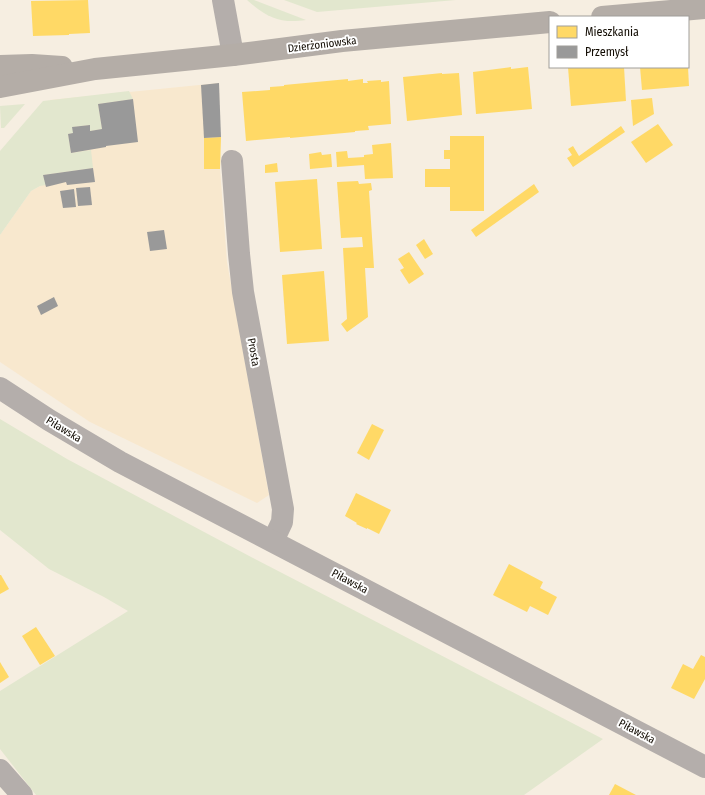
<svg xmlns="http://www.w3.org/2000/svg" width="705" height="795" font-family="'Fira Sans Condensed',sans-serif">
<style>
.built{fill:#f8e8ce}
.green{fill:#e2e7ce}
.homes{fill:#ffd966}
.industry{fill:#999}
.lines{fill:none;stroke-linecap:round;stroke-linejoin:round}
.minor{stroke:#b4aeab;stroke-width:22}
.tertiary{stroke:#b4aeab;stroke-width:22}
.secondary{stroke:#b4ada7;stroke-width:22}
.labels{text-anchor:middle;stroke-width:4;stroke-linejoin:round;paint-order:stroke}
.street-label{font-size:11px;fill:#120c03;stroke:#fff}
</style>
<rect width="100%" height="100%" fill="#f6eee1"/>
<polygon class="built" points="219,83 220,169 227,262 269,495 257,503 90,422 0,362 0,235 31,191 40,186 50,100"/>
<g class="green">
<path d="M247 0H254L306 20C280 24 266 17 247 0Z"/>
<polygon points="284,0 456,0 317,12"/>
<polygon points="129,91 133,99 98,104 102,129 90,131 90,125 73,127 73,133 68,134 71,153 91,150 93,168 43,175 46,185 40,186 31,191 0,235 0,151 43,101"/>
<polygon points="25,104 4,128 1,128 0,106"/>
<polygon points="0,419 67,459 253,558 603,739 524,795 36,795 0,749 0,691 128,611 104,597 49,569 0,530"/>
</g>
<g class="homes">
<polygon points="88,0 90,33 69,34 69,35 33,36 31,1"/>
<polygon points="511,67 511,69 528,67 532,109 476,114 473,72"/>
<polygon points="568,67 624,67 626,101 571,106"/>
<polygon points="640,67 688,67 689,86 642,90"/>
<polygon points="442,73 442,74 459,73 462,115 407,121 403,77"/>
<polygon points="348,79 348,81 363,79 363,83 368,83 367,81 381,80 381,82 389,81 391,124 368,126 369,130 355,131 355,132 290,138 290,137 246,141 242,92 270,90 270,87 284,86 284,85"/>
<polygon points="652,98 654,114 633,126 631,100"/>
<polygon points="658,124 673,145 646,163 631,142"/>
<polygon points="621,126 625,132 573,167 567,158 572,155 568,149 573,146 579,156"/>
<polygon points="450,136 484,136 484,211 450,211 450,187 425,187 425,169 450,169 450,159 444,159 444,150 450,150"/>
<polygon points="221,137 220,169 204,169 204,138"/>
<polygon points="391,143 393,178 365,179 364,165 337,167 336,152 347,151 348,158 364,157 364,155 373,154 372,145"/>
<polygon points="321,152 322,155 331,154 332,167 310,169 309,154"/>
<polygon points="277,163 278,172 265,173 265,165"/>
<polygon points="317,179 322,249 280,252 275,182"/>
<polygon points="358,181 359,184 371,183 372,190 369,191 374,268 365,268 368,317 347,332 341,324 347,319 343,248 363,247 362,237 341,238 337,182"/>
<polygon points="534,184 539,192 476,237 471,230"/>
<polygon points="424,239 433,254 425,259 416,245"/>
<polygon points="409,252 424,274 409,284 400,270 404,268 398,259"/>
<polygon points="324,271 329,341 287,344 282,275"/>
<polygon points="372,424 384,430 369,460 357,453"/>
<polygon points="356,493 391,510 379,534 367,528 367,529 356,524 357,523 345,516"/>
<polygon points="509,564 543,582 540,588 557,597 548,615 530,606 527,612 493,595"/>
<polygon points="0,575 1,575 9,589 0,594"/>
<polygon points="36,627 55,656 40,665 22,636"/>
<polygon points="701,655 705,657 705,679 694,699 671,688 683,664 693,669"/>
<polygon points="0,662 9,677 0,683"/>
<polygon points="615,784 636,795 609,795"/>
</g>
<g class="industry">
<polygon points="219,83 221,137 204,138 201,85"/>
<polygon points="133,99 138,142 106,146 106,147 71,153 68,134 73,133 72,127 90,125 90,131 102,129 98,104"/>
<polygon points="93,168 95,182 67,185 66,182 46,187 43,175"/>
<polygon points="90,187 92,205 78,206 76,188"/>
<polygon points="74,189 76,207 63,208 60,191"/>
<polygon points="164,230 167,249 150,251 147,232"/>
<polygon points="54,297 58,306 41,315 37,306"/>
</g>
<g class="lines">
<g class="minor">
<polyline points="232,161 239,254 243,292 283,509 282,522 273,541"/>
<polyline points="0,770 22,795"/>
</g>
<g class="tertiary">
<polyline points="223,0 233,55"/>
<polyline points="0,388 49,420 120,462 705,767"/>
</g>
<g class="secondary">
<polyline points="602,17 705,8"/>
<polyline points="0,66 32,65 62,67"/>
<polyline points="0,87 95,69 233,55 342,41 550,22"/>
</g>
</g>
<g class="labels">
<g class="street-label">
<text transform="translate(322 44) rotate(-7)" y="4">Dzierżoniowska</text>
<text transform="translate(254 352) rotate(80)" y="4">Prosta</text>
<text transform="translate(64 429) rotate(31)" y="4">Piławska</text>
<text transform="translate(350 581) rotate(28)" y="4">Piławska</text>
<text transform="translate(637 731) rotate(28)" y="4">Piławska</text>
</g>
</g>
<rect x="549" y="16" width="140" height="52" fill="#ffffff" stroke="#a09e9a"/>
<rect x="557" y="26" width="20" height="12" fill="#ffd966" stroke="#a09e9a"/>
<text x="585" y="36" font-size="12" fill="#120c03">Mieszkania</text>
<rect x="557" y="46" width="20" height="12" fill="#999999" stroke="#a09e9a"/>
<text x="585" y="56" font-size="12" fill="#120c03">Przemysł</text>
</svg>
